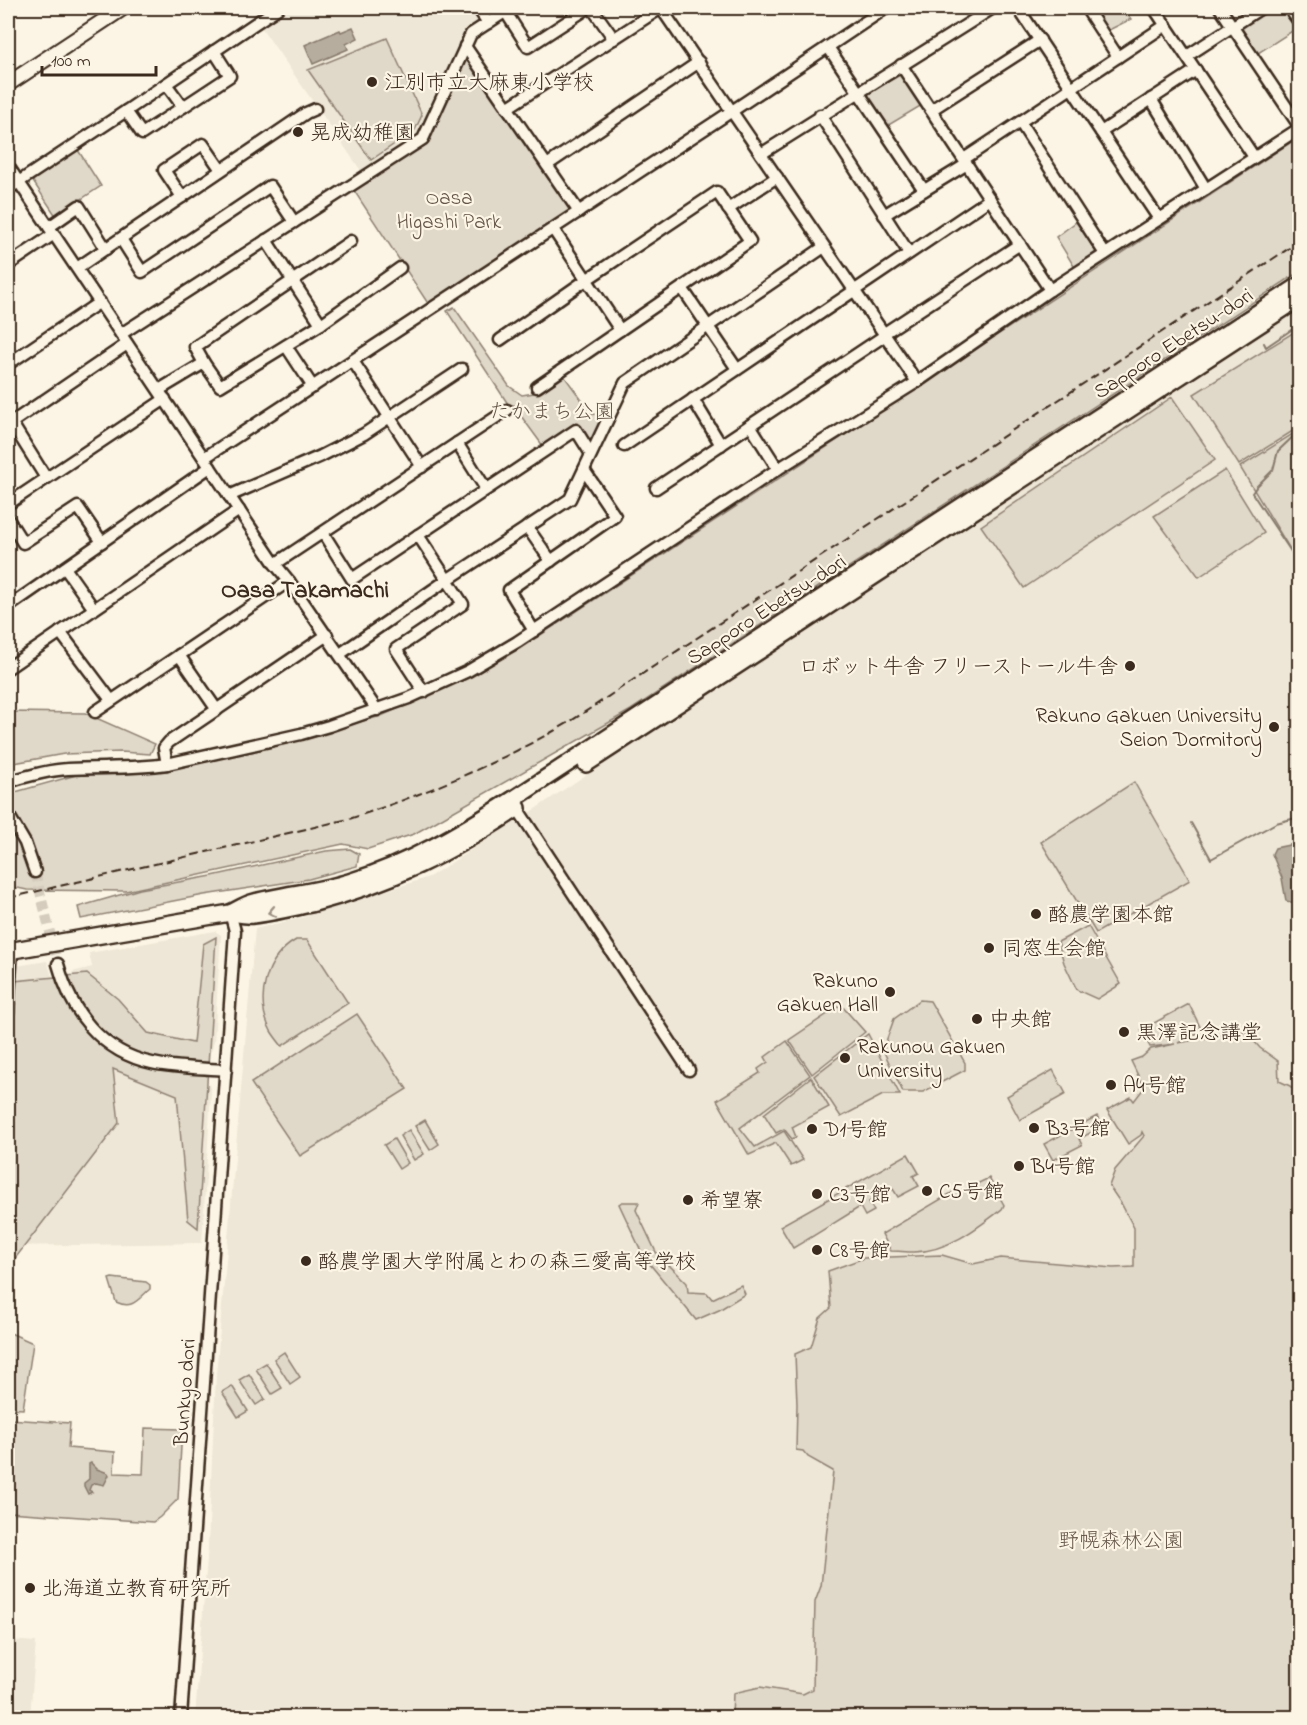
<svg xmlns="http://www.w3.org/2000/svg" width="1307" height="1725" font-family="'Indie Flower','Klee One',sans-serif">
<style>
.built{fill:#eee6d6}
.green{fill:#e0d8c8;stroke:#8e8173;stroke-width:1.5}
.water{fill:#b7ad9e;stroke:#85796b;stroke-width:1.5}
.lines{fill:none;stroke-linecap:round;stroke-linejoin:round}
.stream{stroke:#85796b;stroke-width:2}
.minor-tunnel{stroke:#d5ccbd;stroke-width:10;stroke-dasharray:10 5;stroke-linecap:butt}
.minor-casing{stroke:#3b2a1e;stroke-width:15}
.major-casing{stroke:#3b2a1e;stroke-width:18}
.highway-casing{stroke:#3b2a1e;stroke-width:20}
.minor{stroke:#fcf5e5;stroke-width:10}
.major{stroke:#fcf5e5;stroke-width:14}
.highway{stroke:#fcf5e5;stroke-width:15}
.rail{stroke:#3b2a1e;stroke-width:2;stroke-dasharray:9 4.5;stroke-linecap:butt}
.oneway{stroke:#9c9082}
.poi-dot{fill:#3b2a1e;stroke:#fcf5e5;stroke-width:2}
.labels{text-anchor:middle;stroke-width:4.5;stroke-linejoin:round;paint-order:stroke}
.poi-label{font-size:21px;fill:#3b2a1e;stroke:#fcf5e5;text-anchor:start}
.park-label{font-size:21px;fill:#645648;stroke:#fcf5e5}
.street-label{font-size:21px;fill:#3b2a1e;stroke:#fcf5e5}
.quarter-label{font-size:24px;font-weight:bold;fill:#3b2a1e;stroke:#fcf5e5}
</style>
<rect width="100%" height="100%" fill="#fcf5e5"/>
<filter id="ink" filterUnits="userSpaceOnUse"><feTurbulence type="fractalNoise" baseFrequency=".0167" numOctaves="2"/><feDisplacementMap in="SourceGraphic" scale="12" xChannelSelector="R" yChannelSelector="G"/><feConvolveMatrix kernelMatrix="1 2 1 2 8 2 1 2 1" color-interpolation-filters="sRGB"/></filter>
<g filter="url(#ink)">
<g class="built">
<polygon points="290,8 472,8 482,22 421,133 362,172 261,27"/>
<polygon points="1299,309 1299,1289 847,1717 195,1718 208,1545 216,1375 255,929 304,917 429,877 529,813 680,712"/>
<polygon points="215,931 221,935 214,1042 212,1050 208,1054 177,1057 79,992 72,972 92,967 89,953"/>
<polygon points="47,961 60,1000 209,1084 211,1092 202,1243 8,1246 8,1056 15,968 16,966"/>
<polygon points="8,1640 36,1642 30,1717 8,1717"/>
</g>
<g class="green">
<polygon points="1091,8 1123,8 1131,19 1107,31"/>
<polygon points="1272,8 1284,8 1297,28 1255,55 1238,29"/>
<polygon points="387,38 422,115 415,130 371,160 308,70"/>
<polygon points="467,56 574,208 429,305 353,189 431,138"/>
<polygon points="900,75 922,105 887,126 866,94"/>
<polygon points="1299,137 1299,272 631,710 414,834 368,849 343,844 126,891 27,890 8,886 8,794 87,772 312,735 381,716 449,686 519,649"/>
<polygon points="76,147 101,186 56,216 30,177"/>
<polygon points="1076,222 1097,253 1075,268 1056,237"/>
<polygon points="454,307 509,386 522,395 534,393 562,373 592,414 607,415 592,445 588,445 576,426 543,446 521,416 522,409 516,406 508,404 447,311"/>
<polygon points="1299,329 1299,427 1239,465 1194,394"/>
<polygon points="1172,397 1215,460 1024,588 981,526"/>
<polygon points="1299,430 1299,564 1240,467"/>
<polygon points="1225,470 1264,533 1199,577 1154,516"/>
<polygon points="8,712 85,713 155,744 150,754 121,752 64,754 8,764"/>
<polygon points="1134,782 1190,880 1096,933 1041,842"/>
<polygon points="350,849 359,854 357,866 309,879 204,895 81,919 78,907 140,889 212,876 326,851"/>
<polygon points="1088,926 1121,984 1097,999 1077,990 1064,963 1058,942"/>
<polygon points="216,937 198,1228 188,1220 177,1095 113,1069 119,1123 10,1265 8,1287 8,1076 14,981 87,974 118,999 148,1033 193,1043 203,944"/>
<path d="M296 940H307L348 1003 282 1046C278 1041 274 1036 271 1031 254 999 266 957 296 940Z"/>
<polygon points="920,1000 930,1001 965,1063 965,1070 923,1092 903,1092 883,1050 894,1019"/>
<polygon points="1189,1004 1202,1031 1178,1043 1245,1031 1260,1048 1278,1061 1279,1081 1290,1086 1299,1095 1299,1717 732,1717 733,1693 760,1687 803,1694 813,1689 815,1602 821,1586 833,1471 808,1457 803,1451 796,1450 797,1404 795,1354 811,1347 820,1318 831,1308 828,1271 864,1258 942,1255 973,1264 1001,1258 1113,1268 1134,1267 1134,1228 1122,1205 1109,1186 1115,1170 1144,1136 1142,1132 1141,1135 1128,1144 1107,1110 1131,1097 1134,1101 1144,1088 1131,1061 1142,1057 1151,1049 1175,1044 1150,1047 1141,1030"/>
<polygon points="841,1005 865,1032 812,1074 789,1040"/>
<polygon points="357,1014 407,1089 300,1156 251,1083"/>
<polygon points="868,1034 900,1095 883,1095 841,1117 814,1076"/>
<polygon points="787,1041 810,1075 740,1128 755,1147 784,1131 803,1160 791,1166 776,1143 749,1155 717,1100 760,1073 758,1069 768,1062 765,1057"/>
<polygon points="1053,1070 1066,1094 1020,1120 1007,1096"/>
<polygon points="811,1077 829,1107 792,1127 796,1137 792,1139 784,1129 776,1133 764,1114"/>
<polygon points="1097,1116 1103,1126 1079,1139 1082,1145 1053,1160 1044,1144"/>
<polygon points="425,1120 439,1144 430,1150 415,1126"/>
<polygon points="409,1130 424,1154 414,1160 400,1136"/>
<polygon points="394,1139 408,1163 399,1169 384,1145"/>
<path d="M908 1154 919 1173 913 1176 919 1186 898 1197 893 1189 869 1202 874 1211 865 1216 860 1207C837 1221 816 1235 793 1248L780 1226Z"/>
<path d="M989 1178 1004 1205 1002 1209C976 1229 948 1251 914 1252 906 1252 898 1251 891 1251L882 1234 958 1189 962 1191Z"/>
<polygon points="622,1202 639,1202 636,1210 656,1252 687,1283 688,1292 707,1293 712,1299 741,1285 745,1294 719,1310 696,1320 644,1257 619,1204"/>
<path d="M112 1278 146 1282 150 1285V1289C138 1299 133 1310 116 1302L109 1279Z"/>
<polygon points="8,1332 33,1343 23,1409 8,1408"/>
<polygon points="284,1352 300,1377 290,1384 274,1359"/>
<polygon points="266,1363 282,1388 272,1394 256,1369"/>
<polygon points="249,1374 265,1399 256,1405 239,1380"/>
<polygon points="232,1386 248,1411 238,1417 222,1392"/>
<polygon points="8,1419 70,1423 68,1448 115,1452 114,1473 143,1474 145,1428 182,1429 178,1499 160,1517 153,1522 8,1512"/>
</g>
<g class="water">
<polygon points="353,27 358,38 346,44 348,49 313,64 305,45 340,30 341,32"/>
<polygon points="1299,843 1299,901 1295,903 1286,901 1282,878 1272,854 1275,848"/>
<polygon points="91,1463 97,1469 108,1473 109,1475 104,1485 96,1483 91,1485 89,1490 92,1492 88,1494 84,1486 84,1483 89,1479 89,1464"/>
</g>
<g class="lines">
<g class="stream">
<polyline points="1264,343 1266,347 1300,324"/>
<polyline points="1300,430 1278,451 1273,470 1257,486 1252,493 1300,565"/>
<polyline points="1191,823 1211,859 1276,823 1300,817"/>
</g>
<polyline class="minor-tunnel" points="35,872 58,964"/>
<g class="minor-casing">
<g id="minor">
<polyline points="478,8 488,23"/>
<polyline points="592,8 614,39"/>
<polyline points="1018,8 1159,219"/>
<polyline points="1086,8 1118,57"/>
<polyline points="1154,8 1254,157"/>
<polyline points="1220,8 1300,127"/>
<polyline points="1289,8 1300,23"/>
<polyline points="505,11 528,47 588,8"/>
<polyline points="465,46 579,212"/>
<polyline points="828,47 924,190"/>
<polyline points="1187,56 1261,8"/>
<polyline points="901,65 1050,290"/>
<polyline points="166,84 183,107"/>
<polyline points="1151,99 1206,189"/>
<polyline points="507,108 661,8 917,382"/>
<polyline points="931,110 1040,40"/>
<polyline points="126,111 142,134 230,76 214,51"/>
<polyline points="820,115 909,253"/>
<polyline points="1020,122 1105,254"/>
<polyline points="1101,132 1196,70"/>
<polyline points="761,154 993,8"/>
<polyline points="964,159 1166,25"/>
<polyline points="547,165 699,62"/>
<polyline points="8,166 275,564 289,581 377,710"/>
<polyline points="8,189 126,111 278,8"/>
<polyline points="182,197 164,170 203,144 221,170"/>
<polyline points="728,209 777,177"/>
<polyline points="884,215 967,164"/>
<polyline points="49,227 79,206 106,249"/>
<polyline points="553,229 620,330"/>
<polyline points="121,239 142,272 270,186 294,222"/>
<polyline points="266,240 321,324"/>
<polyline points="351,241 195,347 204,363 220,386 321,324 400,268"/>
<polyline points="8,265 54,234"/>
<polyline points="77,268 306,113 315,109"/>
<polyline points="682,288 737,369"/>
<polyline points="121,334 423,139 471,34 511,8"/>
<polyline points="883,334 1020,244"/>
<polyline points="500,340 586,280 717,192 750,241 537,387"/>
<polyline points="286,346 313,387"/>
<polyline points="353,361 422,467"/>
<polyline points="8,364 100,302"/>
<polyline points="159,390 204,363"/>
<polyline points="693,399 721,445"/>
<polyline points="11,422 46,478"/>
<polyline points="8,425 127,344"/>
<polyline points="750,425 778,469"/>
<polyline points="457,443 486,489"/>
<polyline points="624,446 990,199"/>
<polyline points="204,458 732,111 886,8"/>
<polyline points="656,488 884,336"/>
<polyline points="229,496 321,456 364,434 462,369"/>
<polyline points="8,504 165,399"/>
<polyline points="8,519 23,543 78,507 102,542"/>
<polyline points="527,527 551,561"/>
<polyline points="323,533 352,579 576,430 591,454"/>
<polyline points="418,535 463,604 396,649 424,692"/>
<polyline points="275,564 507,410"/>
<polyline points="65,568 94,609"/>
<polyline points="8,607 210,467"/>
<polyline points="534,631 509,590 615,516 584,470"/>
<polyline points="60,632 111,700"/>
<polyline points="340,654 447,580 570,499 625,383 824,247"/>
<polyline points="179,655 217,710"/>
<polyline points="8,668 239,510"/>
<polyline points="95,712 289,581"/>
<polyline points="167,764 164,748 169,742 327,635"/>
<path d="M8 782C27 776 47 770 68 769 101 767 134 769 167 764L301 734 329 726 409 698 468 671 517 642 778 469 917 382 1050 290 1300 128"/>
<polyline points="515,805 689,1070"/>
<polyline points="8,814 25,843 35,872"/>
<path d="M58 964C71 1012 101 1052 152 1063 176 1068 201 1068 226 1070"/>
<polyline points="8,1013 12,950"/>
<polyline points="181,1718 235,931 230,913"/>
</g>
</g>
<g class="major-casing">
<polyline id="major" points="8,84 123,8"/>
</g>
<g class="highway-casing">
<g id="highway">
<polyline points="586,764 1300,298"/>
<path d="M230 913C238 914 246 916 253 915 272 913 292 908 311 904 391 883 450 853 518 808"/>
<path d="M8 951 230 913C237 910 244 905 251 903 283 894 317 892 349 882 408 864 461 833 512 800L1300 285"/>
</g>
</g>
<use href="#minor" class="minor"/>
<use href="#major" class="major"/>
<use href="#highway" class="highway"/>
<path class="rail" d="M8 898 349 819C419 796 487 768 552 732 579 717 604 699 630 682L1300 241"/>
</g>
<defs><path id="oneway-chevron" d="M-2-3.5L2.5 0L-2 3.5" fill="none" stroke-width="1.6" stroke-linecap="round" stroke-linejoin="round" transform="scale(1.5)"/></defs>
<use class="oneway" href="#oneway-chevron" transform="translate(272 912) rotate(169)"/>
</g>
<g class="poi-dot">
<circle cx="372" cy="82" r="6"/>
<circle cx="298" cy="132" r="6"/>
<circle cx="1130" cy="666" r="6"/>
<circle cx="1274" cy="727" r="6"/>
<circle cx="1036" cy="914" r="6"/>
<circle cx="989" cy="948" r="6"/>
<circle cx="890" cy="992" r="6"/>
<circle cx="977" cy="1019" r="6"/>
<circle cx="1124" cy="1032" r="6"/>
<circle cx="845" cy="1058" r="6"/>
<circle cx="1111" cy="1085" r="6"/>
<circle cx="1034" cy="1128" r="6"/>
<circle cx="812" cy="1129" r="6"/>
<circle cx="1019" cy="1166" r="6"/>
<circle cx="927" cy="1191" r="6"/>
<circle cx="817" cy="1194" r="6"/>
<circle cx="688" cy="1200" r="6"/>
<circle cx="817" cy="1250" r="6"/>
<circle cx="306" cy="1261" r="6"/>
<circle cx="30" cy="1588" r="6"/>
</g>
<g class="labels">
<g class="poi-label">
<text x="384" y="89">江別市立大麻東小学校</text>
<text x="310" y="139">晃成幼稚園</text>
<text x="1118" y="673" text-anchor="end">ロボット牛舎 フリーストール牛舎</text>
<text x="1262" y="722" text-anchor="end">Rakuno Gakuen University<tspan x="1262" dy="24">Seion Dormitory</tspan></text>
<text x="1048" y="921">酪農学園本館</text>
<text x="1001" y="955">同窓生会館</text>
<text x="878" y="987" text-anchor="end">Rakuno<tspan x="878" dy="24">Gakuen Hall</tspan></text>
<text x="989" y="1026">中央館</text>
<text x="1136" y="1039">黒澤記念講堂</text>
<text x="857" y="1053">Rakunou Gakuen<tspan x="857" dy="24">University</tspan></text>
<text x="1123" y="1092">A4号館</text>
<text x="1046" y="1135">B3号館</text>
<text x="824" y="1136">D1号館</text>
<text x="1031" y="1173">B4号館</text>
<text x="939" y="1198">C5号館</text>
<text x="829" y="1201">C3号館</text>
<text x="700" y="1207">希望寮</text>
<text x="829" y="1257">C8号館</text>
<text x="318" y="1268">酪農学園大学附属とわの森三愛高等学校</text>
<text x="42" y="1595">北海道立教育研究所</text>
</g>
<g class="park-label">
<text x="449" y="204">Oasa<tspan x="449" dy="24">Higashi Park</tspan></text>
<text x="552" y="418">たかまち公園</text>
<text x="1121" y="1547">野幌森林公園</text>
</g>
<g class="street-label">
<text transform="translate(1173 343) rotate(-33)" y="7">Sapporo Ebetsu-dori</text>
<text transform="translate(766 609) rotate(-33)" y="7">Sapporo Ebetsu-dori</text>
<text transform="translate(184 1392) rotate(-86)" y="7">Bunkyo dori</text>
</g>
<g class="quarter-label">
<text x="305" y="597">Oasa Takamachi</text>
</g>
</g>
<rect width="1307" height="1725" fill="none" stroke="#fcf5e5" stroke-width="30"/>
<rect x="15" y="15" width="1277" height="1695" fill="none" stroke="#3b2a1e" stroke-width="2" filter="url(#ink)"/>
<path d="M42 66v9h114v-9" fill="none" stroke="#3b2a1e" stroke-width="3"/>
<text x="51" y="66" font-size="18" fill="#3b2a1e" stroke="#fcf5e5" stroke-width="4.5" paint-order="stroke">100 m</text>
</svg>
